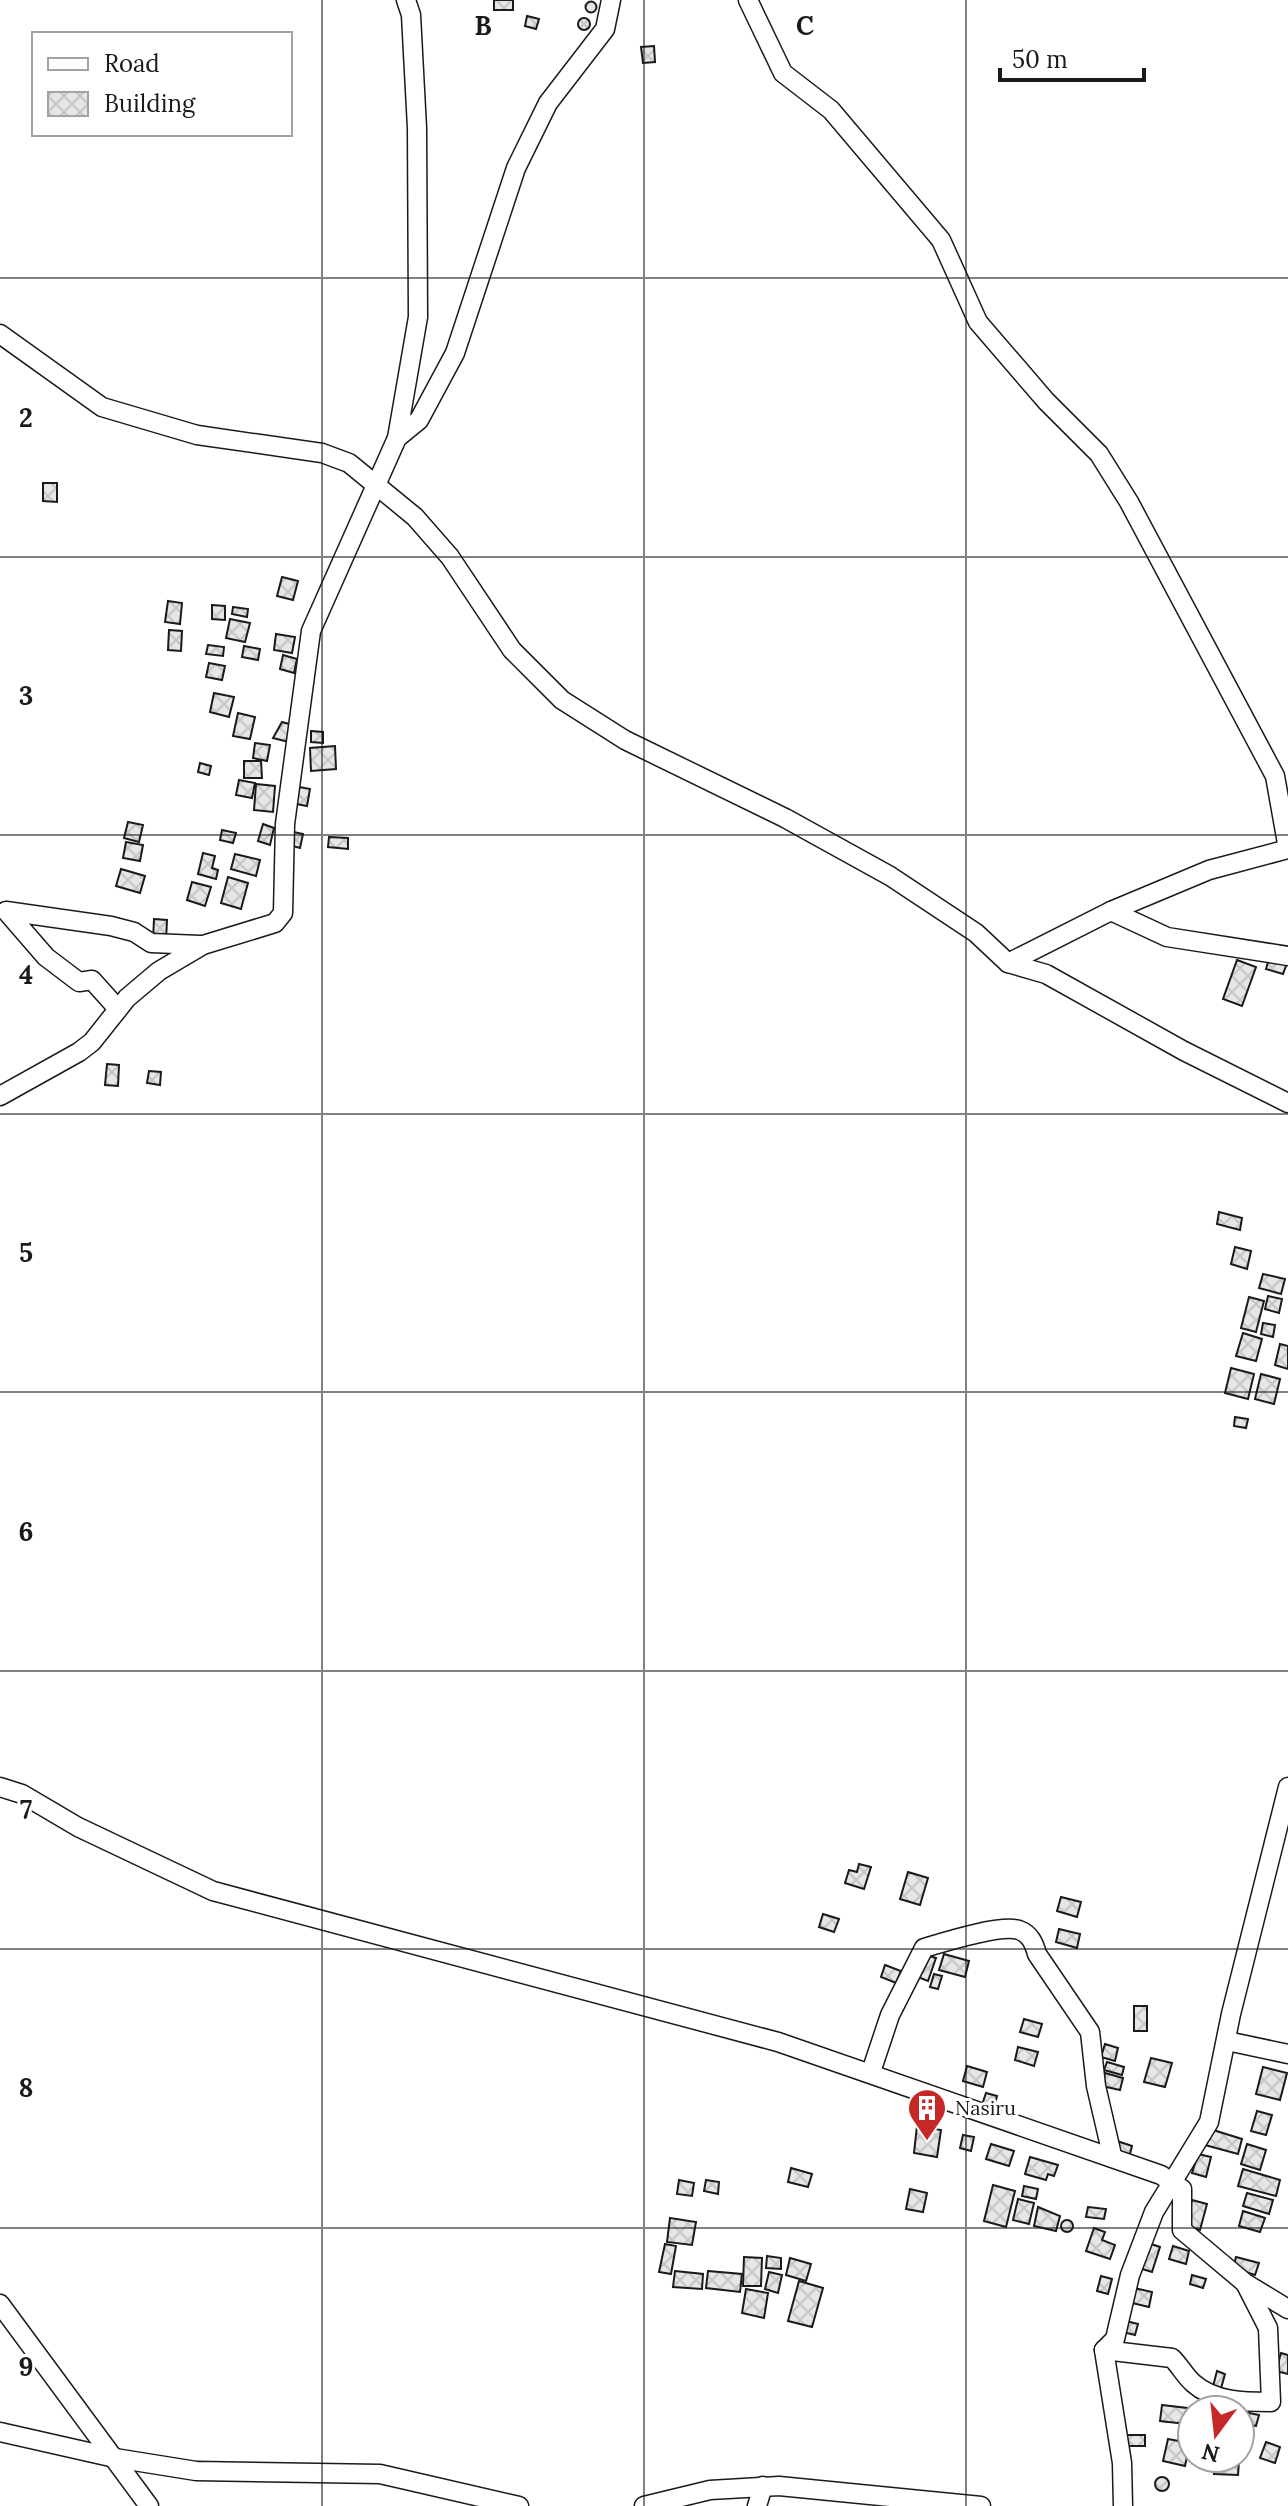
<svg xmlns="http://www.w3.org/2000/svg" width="1288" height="2506" font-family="Lora,serif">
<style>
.building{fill:url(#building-cross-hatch);stroke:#1a1a1a;stroke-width:2}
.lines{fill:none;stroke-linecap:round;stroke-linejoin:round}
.street-casing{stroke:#1a1a1a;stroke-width:21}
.street{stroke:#fff;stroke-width:18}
.grid{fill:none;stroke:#1a1a1a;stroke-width:2;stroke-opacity:0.55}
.labels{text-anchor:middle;stroke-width:6;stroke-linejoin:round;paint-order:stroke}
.poi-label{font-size:20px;fill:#1a1a1a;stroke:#fff;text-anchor:start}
.grid-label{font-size:26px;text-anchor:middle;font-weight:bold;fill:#1a1a1a;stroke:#fff;stroke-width:6;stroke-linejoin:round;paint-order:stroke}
</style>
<defs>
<pattern id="building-cross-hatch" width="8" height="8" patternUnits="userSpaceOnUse" patternTransform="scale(2)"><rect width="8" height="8" fill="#e6e6e6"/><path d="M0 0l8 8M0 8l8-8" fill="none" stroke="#c5c5c5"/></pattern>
</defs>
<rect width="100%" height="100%" fill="#fff"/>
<g class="building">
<rect x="494" y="0" width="19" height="10"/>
<circle cx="591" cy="7" r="5.5"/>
<polygon points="527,16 539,19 536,29 525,26"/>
<circle cx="584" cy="24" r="6"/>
<polygon points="654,46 655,62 643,63 641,47"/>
<polygon points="43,483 57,483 57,502 43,501"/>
<polygon points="282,577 298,581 293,600 277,596"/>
<polygon points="168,601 182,603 180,624 165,622"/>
<polygon points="212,605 225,606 225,620 212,619"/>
<polygon points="233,607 248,609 247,617 232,614"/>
<polygon points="230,619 250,623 245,642 226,638"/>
<polygon points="169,630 182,631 181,651 168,650"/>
<polygon points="276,634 295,637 292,653 274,650"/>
<polygon points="208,645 224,647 223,656 206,654"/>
<polygon points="244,646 260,649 258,660 242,657"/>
<polygon points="283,655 297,659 294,673 280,669"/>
<polygon points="209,663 225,666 222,680 206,677"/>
<polygon points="214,693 234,697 229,717 210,712"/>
<polygon points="238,713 255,717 250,739 233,736"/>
<polygon points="282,722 293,725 289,742 273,738"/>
<polygon points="311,731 323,732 323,743 311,742"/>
<polygon points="255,743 270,745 267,761 253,758"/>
<polygon points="335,746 336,769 311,771 310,748"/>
<polygon points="244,761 261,761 262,778 244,778"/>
<polygon points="200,763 211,766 209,775 198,772"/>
<polygon points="239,780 255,783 252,798 236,795"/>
<polygon points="256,784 275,786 273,812 254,810"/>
<polygon points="294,786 310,789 307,806 291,803"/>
<polygon points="128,822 143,825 139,842 124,838"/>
<polygon points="263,824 274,828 270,845 258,841"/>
<polygon points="222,830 236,833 233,843 220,840"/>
<polygon points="289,831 303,834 300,848 286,844"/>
<polygon points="329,837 348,838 348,849 328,847"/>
<polygon points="126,842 143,845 140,861 123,858"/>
<polygon points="203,853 215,856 212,868 218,870 216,879 198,874"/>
<polygon points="235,854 260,860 256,876 231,869"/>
<polygon points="121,869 145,876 140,893 116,886"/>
<polygon points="228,877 248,883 241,909 221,903"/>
<polygon points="192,882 211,887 205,906 187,900"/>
<polygon points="154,919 167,920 166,941 153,940"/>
<polygon points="1269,958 1287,963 1283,974 1266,969"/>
<polygon points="1237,960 1256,967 1242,1006 1223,999"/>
<polygon points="107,1064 119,1065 118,1086 105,1085"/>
<polygon points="149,1071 161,1072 160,1085 147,1083"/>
<polygon points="1219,1212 1242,1218 1240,1230 1217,1224"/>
<polygon points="1235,1247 1251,1251 1247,1269 1231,1264"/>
<polygon points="1263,1274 1285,1279 1281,1294 1259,1288"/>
<polygon points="1268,1296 1282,1299 1279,1313 1265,1309"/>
<polygon points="1249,1297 1264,1301 1256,1332 1241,1328"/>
<polygon points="1263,1323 1275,1325 1273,1337 1261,1334"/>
<polygon points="1243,1333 1262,1339 1256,1361 1236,1356"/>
<polygon points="1280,1344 1288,1346 1288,1369 1275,1365"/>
<polygon points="1231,1368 1254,1374 1248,1399 1225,1393"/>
<polygon points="1261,1374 1280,1379 1274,1404 1255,1399"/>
<polygon points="1235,1417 1248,1419 1246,1428 1234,1426"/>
<polygon points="859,1864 871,1867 864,1889 845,1883 849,1870 857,1872"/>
<polygon points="908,1872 928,1878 920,1905 900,1899"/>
<polygon points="1061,1897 1081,1902 1077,1917 1057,1911"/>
<polygon points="823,1914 839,1919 834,1932 819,1927"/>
<polygon points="1059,1929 1080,1934 1077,1948 1056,1942"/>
<polygon points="923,1954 936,1958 928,1981 915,1976"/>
<polygon points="944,1954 969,1961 965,1977 939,1970"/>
<polygon points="885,1965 901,1971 896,1983 881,1977"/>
<polygon points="934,1974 942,1976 938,1989 930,1987"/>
<rect x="1134" y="2006" width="13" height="25"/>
<polygon points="1024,2019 1042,2024 1038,2037 1020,2032"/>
<polygon points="1105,2044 1118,2048 1115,2061 1101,2057"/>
<polygon points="1018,2047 1038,2052 1034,2066 1015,2060"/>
<polygon points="1151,2058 1172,2063 1165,2087 1144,2082"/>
<polygon points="1107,2062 1124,2067 1122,2075 1104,2070"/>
<polygon points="967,2066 987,2072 983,2087 963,2081"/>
<polygon points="1263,2067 1287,2073 1280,2100 1256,2094"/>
<polygon points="1105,2073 1123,2078 1120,2090 1102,2086"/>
<polygon points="986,2093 997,2096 994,2108 982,2105"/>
<polygon points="1257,2111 1272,2115 1266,2135 1251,2131"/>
<polygon points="917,2126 941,2130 937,2157 914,2153"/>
<polygon points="1210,2129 1242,2139 1238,2154 1205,2145"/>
<polygon points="963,2135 974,2137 971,2151 960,2148"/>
<polygon points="1117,2141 1132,2146 1129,2158 1113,2153"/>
<polygon points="991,2144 1014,2151 1009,2166 986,2159"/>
<polygon points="1247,2144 1266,2150 1260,2170 1241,2164"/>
<polygon points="1198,2154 1211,2157 1206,2177 1192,2173"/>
<polygon points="1030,2157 1058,2165 1054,2176 1048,2174 1046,2180 1025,2174"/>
<polygon points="791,2168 812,2174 808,2187 788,2182"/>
<polygon points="1243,2169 1280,2180 1276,2196 1238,2186"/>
<polygon points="679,2180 694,2183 692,2196 677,2194"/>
<polygon points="706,2180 719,2182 718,2194 704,2191"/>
<polygon points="993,2185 1015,2191 1006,2227 984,2221"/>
<polygon points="1024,2186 1038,2189 1036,2199 1022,2196"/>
<polygon points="910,2189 927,2193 923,2212 906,2209"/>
<polygon points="1247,2193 1273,2200 1269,2214 1243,2206"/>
<polygon points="1018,2199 1034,2203 1029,2224 1013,2220"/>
<polygon points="1192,2200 1207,2204 1200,2230 1185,2225"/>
<polygon points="1038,2207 1060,2216 1056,2231 1034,2226"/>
<polygon points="1088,2207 1106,2209 1104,2219 1086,2217"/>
<polygon points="1243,2211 1265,2218 1260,2232 1239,2226"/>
<polygon points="670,2218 696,2222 692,2245 667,2242"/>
<circle cx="1067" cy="2226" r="6"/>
<polygon points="1094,2228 1105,2232 1102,2240 1115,2245 1110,2259 1086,2251"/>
<polygon points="1145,2242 1160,2247 1152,2272 1136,2267"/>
<polygon points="665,2244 676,2246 671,2274 659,2272"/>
<polygon points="1173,2246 1189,2251 1186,2264 1169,2259"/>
<polygon points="767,2256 781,2258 781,2269 766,2268"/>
<polygon points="744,2257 762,2258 761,2286 743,2286"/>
<polygon points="1236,2257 1259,2263 1255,2275 1233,2268"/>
<polygon points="790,2258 811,2264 806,2281 786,2275"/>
<polygon points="675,2271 703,2274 702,2289 673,2287"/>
<polygon points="708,2271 742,2274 740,2292 706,2288"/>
<polygon points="769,2272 782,2275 778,2293 765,2289"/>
<polygon points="1192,2275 1206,2279 1203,2288 1190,2284"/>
<polygon points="1101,2276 1112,2279 1108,2294 1097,2291"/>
<polygon points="799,2281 823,2288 812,2327 788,2321"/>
<polygon points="1134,2288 1152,2292 1149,2307 1132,2303"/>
<polygon points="746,2289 768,2293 764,2318 742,2313"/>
<polygon points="1122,2320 1138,2324 1135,2335 1119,2331"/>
<polygon points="1281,2353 1288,2355 1288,2374 1276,2371"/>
<polygon points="1217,2371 1225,2374 1220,2392 1212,2390"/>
<polygon points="1203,2398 1221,2403 1219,2410 1200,2410"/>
<polygon points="1162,2405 1187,2408 1186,2424 1160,2421"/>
<polygon points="1249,2413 1259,2415 1256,2426 1247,2424"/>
<rect x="1124" y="2435" width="21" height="11"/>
<polygon points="1168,2439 1190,2443 1185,2466 1163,2461"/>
<polygon points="1266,2442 1280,2447 1275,2463 1260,2458"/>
<polygon points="1216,2459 1239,2461 1238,2475 1214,2474"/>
<circle cx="1162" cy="2484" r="7"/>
</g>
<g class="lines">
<g class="street-casing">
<g id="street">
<polyline points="748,0 783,73 831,110 941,240 978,322 1046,401 1099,454 1129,502 1275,776 1288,849"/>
<polyline points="0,334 102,407 197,435 322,453 349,463 415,517 450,557 512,650 562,700 625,740 785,818 890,876 976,933 1008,963 1046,974 1184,1051 1288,1103"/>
<polyline points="397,438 418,317 417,128 411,15 406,0"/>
<polyline points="1111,911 1209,870 1288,849"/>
<polyline points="1008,963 1111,911 1167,937 1288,956"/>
<polyline points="118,1009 92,980 79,982 46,957 6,911 111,926 134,932 151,943 200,945"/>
<polyline points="0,1096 79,1052 92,1042 127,998 159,971 203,945 275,923 283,913 285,824 311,631 397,438 419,420 455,353 516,168 548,103 605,29 611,0"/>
<polyline points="0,1787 22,1794 78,1827 213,1891 778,2042 1161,2175 1182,2189 1182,2230 1245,2283 1288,2309"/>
<polyline points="1227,2041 1288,2054"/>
<path d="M871 2072 890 2015 924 1948C944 1942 1001 1924 1019 1930 1030 1934 1034 1943 1037 1954L1090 2032 1096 2086 1112 2155"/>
<polyline points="0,2304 149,2506"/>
<path d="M1104 2350 1172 2358C1180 2366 1185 2376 1193 2383 1214 2402 1245 2402 1271 2402L1268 2328 1245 2283"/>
<polyline points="0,2432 115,2458 196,2471 380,2474 519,2506"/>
<polyline points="644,2506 710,2490 779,2486 981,2506"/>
<polyline points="757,2506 763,2486"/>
<polyline points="1123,2506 1122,2463 1104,2350 1115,2339 1130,2275 1154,2212 1209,2122 1231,2014 1288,1787"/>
</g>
</g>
<use href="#street" class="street"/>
</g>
<path class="grid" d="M322 0V2506M644 0V2506M966 0V2506M0 278H1288M0 557H1288M0 835H1288M0 1114H1288M0 1392H1288M0 1671H1288M0 1949H1288M0 2228H1288"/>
<defs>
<g id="building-pin" transform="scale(2)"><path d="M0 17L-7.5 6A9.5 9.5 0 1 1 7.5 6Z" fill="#c62828" stroke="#fff"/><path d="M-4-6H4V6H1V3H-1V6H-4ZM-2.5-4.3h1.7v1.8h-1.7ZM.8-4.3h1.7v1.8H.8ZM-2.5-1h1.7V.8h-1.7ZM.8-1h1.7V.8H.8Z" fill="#fff"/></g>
</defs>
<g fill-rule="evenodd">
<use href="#building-pin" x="927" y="2108"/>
</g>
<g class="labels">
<g class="poi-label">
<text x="955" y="2115">Nasiru</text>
</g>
</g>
<g class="grid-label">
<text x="483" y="35">B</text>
<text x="805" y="35">C</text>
<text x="26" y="427">2</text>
<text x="26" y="705">3</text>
<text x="26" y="984">4</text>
<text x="26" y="1262">5</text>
<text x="26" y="1541">6</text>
<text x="26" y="1819">7</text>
<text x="26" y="2097">8</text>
<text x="26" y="2376">9</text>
</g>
<rect x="32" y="32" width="260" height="104" fill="#ffffff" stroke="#a3a3a3" stroke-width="2"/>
<rect x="48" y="58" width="40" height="12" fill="#ffffff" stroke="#a3a3a3" stroke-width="2"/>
<text x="104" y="72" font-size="24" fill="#1a1a1a">Road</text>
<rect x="48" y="92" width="40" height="24" fill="url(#building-cross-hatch)" stroke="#a3a3a3" stroke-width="2"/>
<text x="104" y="112" font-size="24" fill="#1a1a1a">Building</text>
<g transform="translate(1216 2434) rotate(195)"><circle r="38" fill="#ffffff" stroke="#a3a3a3" stroke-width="2"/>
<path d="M0-6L14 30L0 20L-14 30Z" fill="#c62828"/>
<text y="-12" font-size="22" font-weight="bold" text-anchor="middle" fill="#1a1a1a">N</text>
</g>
<path d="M1000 68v12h144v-12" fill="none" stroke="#1a1a1a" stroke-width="4"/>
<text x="1012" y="68" font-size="24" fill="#1a1a1a" stroke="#ffffff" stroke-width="6" paint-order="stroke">50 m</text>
</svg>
